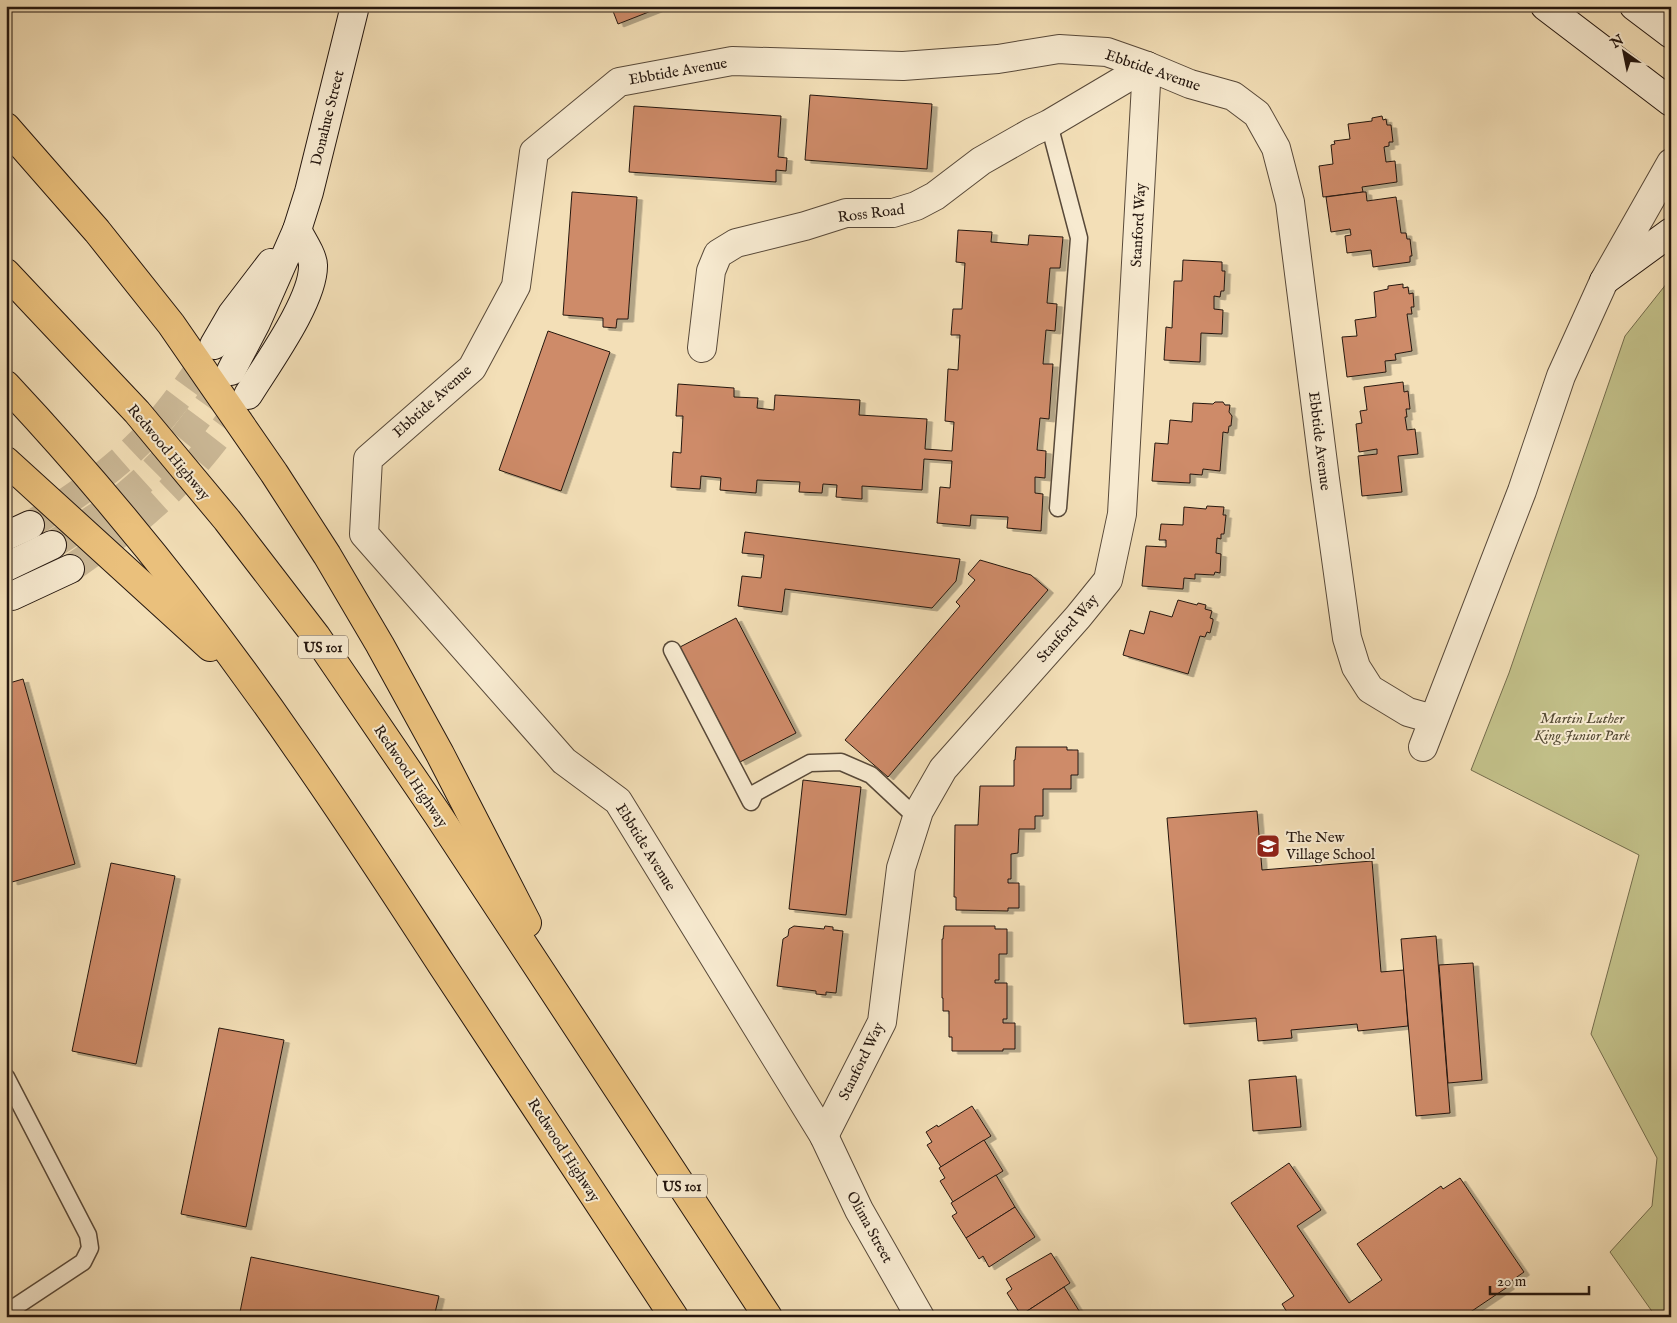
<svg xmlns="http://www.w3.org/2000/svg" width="1677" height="1323" font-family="'IM FELL English',serif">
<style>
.green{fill:#c2c089;stroke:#746c4c}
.building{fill:#ce8b69;stroke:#25170f;filter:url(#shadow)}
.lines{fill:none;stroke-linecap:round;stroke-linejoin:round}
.secondary-tunnel{stroke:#cab795;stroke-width:28;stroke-dasharray:28 14;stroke-linecap:butt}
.service-casing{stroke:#584939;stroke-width:19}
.minor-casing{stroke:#584939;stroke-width:30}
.secondary-casing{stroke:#25170f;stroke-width:30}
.motorway-casing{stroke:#25170f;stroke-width:30}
.service{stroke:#f7ead0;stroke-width:16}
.minor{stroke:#f7ead0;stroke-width:28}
.secondary{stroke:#f7ead0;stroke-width:28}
.motorway{stroke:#eac07c;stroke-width:28}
.labels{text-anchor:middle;stroke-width:4;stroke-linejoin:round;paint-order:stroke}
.shield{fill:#f7ead0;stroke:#645649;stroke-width:1}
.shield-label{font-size:14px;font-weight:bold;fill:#25170f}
.street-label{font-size:15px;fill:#25170f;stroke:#f7ead0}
.park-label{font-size:15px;font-style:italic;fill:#544a34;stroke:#f7ead0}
.poi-label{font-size:15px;fill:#25170f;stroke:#f7ead0;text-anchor:start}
</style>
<defs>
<filter id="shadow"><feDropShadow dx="5.5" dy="3" stdDeviation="0" flood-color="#0004"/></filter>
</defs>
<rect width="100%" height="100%" fill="#f3dfb7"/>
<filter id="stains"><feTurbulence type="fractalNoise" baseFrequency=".004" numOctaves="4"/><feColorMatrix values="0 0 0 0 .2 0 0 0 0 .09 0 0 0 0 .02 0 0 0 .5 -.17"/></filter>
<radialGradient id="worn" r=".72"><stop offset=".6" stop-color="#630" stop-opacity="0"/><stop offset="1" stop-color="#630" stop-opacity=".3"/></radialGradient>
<polygon class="green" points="1671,278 1671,1317 1656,1317 1610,1252 1652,1206 1657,1158 1591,1034 1639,855 1471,770 1509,673 1625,336"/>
<g class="building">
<polygon points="611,6 664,6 618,24"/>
<polygon points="810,95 932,104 927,169 805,160"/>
<polygon points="634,106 781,116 778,157 787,158 786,171 776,170 776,182 629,172"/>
<polygon points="1382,116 1383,120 1386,119 1387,125 1391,125 1393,142 1389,142 1389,146 1384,147 1386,162 1395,161 1397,182 1362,187 1363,192 1323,197 1319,166 1333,164 1331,145 1335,144 1334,141 1350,139 1348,124 1372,121 1372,118"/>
<polygon points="572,192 637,197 628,319 617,319 616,328 603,327 603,318 563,315"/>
<polygon points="1363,192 1366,192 1367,201 1396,197 1401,233 1406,233 1407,239 1410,239 1412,256 1410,256 1410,262 1373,267 1371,250 1347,253 1345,236 1351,235 1350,229 1331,232 1326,197"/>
<polygon points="958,230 992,232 991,242 1028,245 1029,235 1063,237 1060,268 1050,268 1047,303 1057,304 1055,331 1046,330 1043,364 1053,364 1049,419 1040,418 1037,450 1046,451 1045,478 1035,477 1035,493 1043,494 1041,531 1007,528 1008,517 971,515 970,526 937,523 940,487 950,488 952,461 924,459 922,490 862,486 862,499 836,497 837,485 823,484 822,493 799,492 800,482 757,480 756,493 720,490 721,478 701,476 700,489 671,487 673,452 681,453 683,416 676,416 678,384 734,388 734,397 758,398 757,408 774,410 775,395 860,400 859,415 927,419 925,449 952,451 954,422 945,421 948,369 958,370 960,335 951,335 953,309 962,309 965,263 956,262"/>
<polygon points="1183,260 1222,262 1222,271 1225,271 1224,291 1221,291 1220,297 1214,296 1214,309 1223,310 1222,334 1201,333 1200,362 1164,360 1166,327 1172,328 1174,281 1182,281"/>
<polygon points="1403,284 1403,288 1408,287 1409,294 1413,293 1414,307 1411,307 1412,314 1407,314 1412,351 1395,354 1396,360 1385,361 1386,372 1347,377 1342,337 1357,336 1355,320 1376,317 1374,292 1388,289 1388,286"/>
<polygon points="548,331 610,352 561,491 499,470"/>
<polygon points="1403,382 1404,392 1408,391 1410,409 1406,409 1407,417 1405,417 1407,430 1415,429 1418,454 1398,456 1402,492 1362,496 1358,456 1377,454 1377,449 1359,452 1356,424 1362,423 1360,411 1367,410 1364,387"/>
<polygon points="1215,402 1223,402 1225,405 1230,405 1229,412 1232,416 1231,426 1229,426 1228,433 1223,432 1220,471 1203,469 1202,475 1190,474 1190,483 1152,481 1155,443 1168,444 1170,420 1192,422 1193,403 1213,404"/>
<polygon points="1207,506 1224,507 1223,515 1226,515 1224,534 1221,534 1221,539 1217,538 1216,553 1221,554 1220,573 1215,572 1214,575 1195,574 1195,579 1184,578 1183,589 1142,586 1146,546 1166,547 1166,540 1159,540 1161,524 1183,525 1184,507 1206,509"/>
<polygon points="745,532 960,559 956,581 932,608 785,589 782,612 738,606 742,576 761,578 764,555 742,553"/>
<polygon points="980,560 1031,575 1048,590 888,777 845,740 960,606 956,602 975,580 968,574"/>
<polygon points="1178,600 1197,605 1198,603 1206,605 1205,609 1212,611 1210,618 1213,619 1213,621 1210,633 1207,632 1205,637 1200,636 1188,674 1123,655 1130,630 1144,634 1150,611 1172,617"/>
<polygon points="736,618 796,733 740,762 680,647"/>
<polygon points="23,679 75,864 12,882 6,862 6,684"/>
<polygon points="1016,747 1067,747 1067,750 1078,750 1078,775 1071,775 1071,789 1043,789 1043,816 1035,816 1035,829 1019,829 1018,853 1011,854 1011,879 1008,879 1008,883 1019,883 1019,908 1008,908 1008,911 956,910 956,897 954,897 955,825 978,825 980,786 1014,786 1014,760 1015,760"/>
<polygon points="803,780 861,787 846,915 789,909"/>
<polygon points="1257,811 1262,870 1372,861 1381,972 1404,970 1408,1026 1358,1031 1357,1024 1291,1030 1292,1038 1258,1041 1256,1018 1184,1024 1167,818"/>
<polygon points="111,863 175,876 136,1064 72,1051"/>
<polygon points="794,926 824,929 825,926 833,927 833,930 843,931 836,993 826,992 826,995 816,994 816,991 777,986 783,939 788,936 789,929"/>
<polygon points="944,926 995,926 995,929 1007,929 1007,954 999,954 999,980 995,980 995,983 1007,983 1007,1019 1003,1019 1003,1023 1015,1023 1015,1049 1003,1049 1003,1051 952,1051 952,1037 949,1037 949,1011 943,1011 943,998 942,998 942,939 943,939"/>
<polygon points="1436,936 1450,1113 1416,1116 1401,939"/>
<polygon points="1473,963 1482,1080 1448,1083 1439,965"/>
<polygon points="219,1028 284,1040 246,1227 181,1214"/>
<polygon points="1296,1076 1301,1127 1253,1131 1249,1080"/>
<polygon points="972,1106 991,1136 941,1167 927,1145 932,1142 926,1132 937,1125 938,1127"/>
<polygon points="984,1140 1003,1171 953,1202 940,1181 945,1178 939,1168"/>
<polygon points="1289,1163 1321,1210 1297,1226 1349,1303 1382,1280 1357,1244 1441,1186 1443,1189 1460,1178 1524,1272 1507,1284 1509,1286 1463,1317 1290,1317 1282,1304 1294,1296 1231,1203"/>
<polygon points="996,1175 1015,1207 966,1238 952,1216 957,1213 951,1203"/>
<polygon points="1015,1207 1035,1237 989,1267 983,1256 979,1259 966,1238"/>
<polygon points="1051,1253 1070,1283 1021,1315 1007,1293 1012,1289 1006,1279"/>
<polygon points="251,1257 439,1296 434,1317 239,1317"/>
<polygon points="1064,1287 1083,1317 1019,1316 1021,1315"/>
</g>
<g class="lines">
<g class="secondary-tunnel">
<path d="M30 525C73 498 115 470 150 432 174 406 194 376 214 347"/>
<path d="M52 545C81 527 109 510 134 488 173 455 202 414 230 372"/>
<path d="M70 569C98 549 127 530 152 507 189 475 219 437 246 397"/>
</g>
<g class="service-casing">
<g id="service">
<polyline points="1049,124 1079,238 1058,508"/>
<polyline points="672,650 751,802 755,793 810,763 841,762 871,775 917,818"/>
<polyline points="6,1077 88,1235 90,1248 83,1262 12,1309 6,1309"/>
</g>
</g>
<g class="minor-casing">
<g id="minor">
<polyline points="702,348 711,271 718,254 736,243 805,226 846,213 893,213 916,206 935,196 981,161 1032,132 1049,124 1147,66"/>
<polyline points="1423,747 1522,491 1561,376 1604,281 1671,163"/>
<polyline points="824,1136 882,1022 901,868 919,811 943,769 1078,617 1108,580 1122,514 1147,66"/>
<polyline points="920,1317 859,1210 824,1136 618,801 564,761 364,534 368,459 472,368 516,286 534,152 619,82 732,61 903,66 998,59 1059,49 1107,52 1147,66 1190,84 1233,96 1257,114 1276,148 1290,202 1325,479 1347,638 1356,667 1370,689 1408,712 1433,719"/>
</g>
</g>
<g class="secondary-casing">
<g id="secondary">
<polyline points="1545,6 1671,102"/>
<polyline points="1634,6 1671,34"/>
<polyline points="1604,281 1671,232"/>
<polyline points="214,345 232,314 271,263"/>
<polyline points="231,371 256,323 297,230 309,192 355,6"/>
<path d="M248 395C267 364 314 300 313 265 313 256 301 238 297 230"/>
<polyline points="6,536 30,525"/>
<polyline points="6,567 52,545"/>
<polyline points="6,596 12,596 70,569"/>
</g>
</g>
<g class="motorway-casing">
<g id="motorway">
<polyline points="6,127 97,231 171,324 274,473 327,555 380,645 440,754 527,923"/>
<polyline points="6,273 137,412 227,520 316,636 438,815 768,1317"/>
<path d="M6 385C112 498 210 621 298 749 348 820 395 893 442 965 519 1082 596 1199 674 1317"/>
<polyline points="6,461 210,647"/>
</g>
</g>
<use href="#service" class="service"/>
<use href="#minor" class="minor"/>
<use href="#secondary" class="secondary"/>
<use href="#motorway" class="motorway"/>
</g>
<defs>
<g id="school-square" transform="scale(1.25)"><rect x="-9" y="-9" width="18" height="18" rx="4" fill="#8f2418" stroke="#f7ead0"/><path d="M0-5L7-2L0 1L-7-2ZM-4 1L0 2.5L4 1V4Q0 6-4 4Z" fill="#fff"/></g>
</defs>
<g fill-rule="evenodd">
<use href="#school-square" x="1268" y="846"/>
</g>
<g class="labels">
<g class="shield">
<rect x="298" y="635.5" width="50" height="23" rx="4"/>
<rect x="657" y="1174.5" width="50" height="23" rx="4"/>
</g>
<g class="shield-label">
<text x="323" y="652">US 101</text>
<text x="682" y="1191">US 101</text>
</g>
<g class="street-label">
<text transform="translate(1153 70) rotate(19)" y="5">Ebbtide Avenue</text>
<text transform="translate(678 71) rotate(-10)" y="5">Ebbtide Avenue</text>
<text transform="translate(327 118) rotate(-76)" y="5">Donahue Street</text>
<text transform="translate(871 213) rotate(-7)" y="5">Ross Road</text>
<text transform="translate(1138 225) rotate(-87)" y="5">Stanford Way</text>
<text transform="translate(432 401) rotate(-42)" y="5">Ebbtide Avenue</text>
<text transform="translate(1320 441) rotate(83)" y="5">Ebbtide Avenue</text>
<text transform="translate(169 452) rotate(50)" y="5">Redwood Highway</text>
<text transform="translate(1067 628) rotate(-49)" y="5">Stanford Way</text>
<text transform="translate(411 776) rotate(56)" y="5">Redwood Highway</text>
<text transform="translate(646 847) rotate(58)" y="5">Ebbtide Avenue</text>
<text transform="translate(861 1061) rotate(-64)" y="5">Stanford Way</text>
<text transform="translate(564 1150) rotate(57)" y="5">Redwood Highway</text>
<text transform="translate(870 1227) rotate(61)" y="5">Olima Street</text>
</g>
<g class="park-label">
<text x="1582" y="723">Martin Luther<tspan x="1582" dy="17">King Junior Park</tspan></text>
</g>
<g class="poi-label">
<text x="1286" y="842">The New<tspan x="1286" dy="17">Village School</tspan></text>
</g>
</g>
<rect width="1677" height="1323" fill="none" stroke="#f3dfb7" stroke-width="25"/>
<rect x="8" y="8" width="1662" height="1308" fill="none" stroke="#25170f" stroke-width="2.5"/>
<rect x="12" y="12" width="1652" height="1298" fill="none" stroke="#25170f"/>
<g transform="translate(1624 52) rotate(327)" stroke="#f7ead0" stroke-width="4" paint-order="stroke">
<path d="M0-4L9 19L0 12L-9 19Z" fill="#25170f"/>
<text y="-8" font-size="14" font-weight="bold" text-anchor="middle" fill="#25170f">N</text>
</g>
<path d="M1490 1286v8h99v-8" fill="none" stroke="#25170f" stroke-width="2.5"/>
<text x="1497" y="1286" font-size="15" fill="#25170f" stroke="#f7ead0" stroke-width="4" paint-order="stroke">20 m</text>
<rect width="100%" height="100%" filter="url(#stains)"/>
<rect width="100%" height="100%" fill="url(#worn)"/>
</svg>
